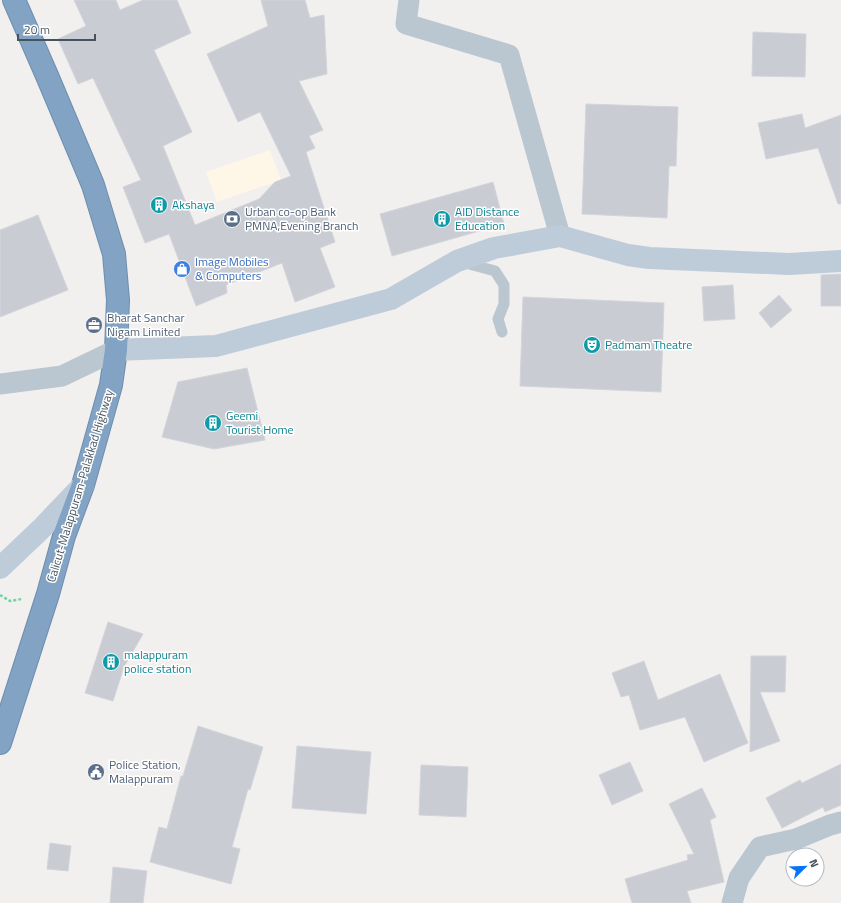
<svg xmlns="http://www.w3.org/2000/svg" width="841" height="903" font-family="'Titillium Web',sans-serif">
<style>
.commercial{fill:#fef7e7}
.building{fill:#c9ccd2;stroke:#d3d5db}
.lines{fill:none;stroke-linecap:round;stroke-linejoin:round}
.highway-casing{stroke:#6d8eaf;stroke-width:24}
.path{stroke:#6ed5a0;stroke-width:2.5;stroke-dasharray:3 2;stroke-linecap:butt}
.lane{stroke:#bbc7d0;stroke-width:11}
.street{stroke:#bbc7d0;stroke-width:21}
.secondary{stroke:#becbd8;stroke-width:22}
.highway{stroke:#82a3c3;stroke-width:22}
.labels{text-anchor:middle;stroke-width:3;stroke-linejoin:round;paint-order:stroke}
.culture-label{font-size:12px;fill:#0d838f;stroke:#fff;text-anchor:start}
.service-label{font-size:12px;fill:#4e5e75;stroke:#fff;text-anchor:start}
.shop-label{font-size:12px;fill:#366cbe;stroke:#fff;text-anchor:start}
.street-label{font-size:12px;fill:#45535f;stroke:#fff}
</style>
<rect width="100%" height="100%" fill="#f2efef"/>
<polygon class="commercial" points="270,150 281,180 217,202 206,172"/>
<g class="building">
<polygon points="74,0 116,0 120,10 143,0 177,0 191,33 154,50 192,132 163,146 195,225 259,199 275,182 291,176 260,112 238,122 207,54 268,26 261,0 305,0 310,18 324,15 327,74 299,81 323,130 309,136 315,148 306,152 335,242 320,248 335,287 295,302 282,263 226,285 227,293 196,306 169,234 145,243 123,187 141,180 93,78 78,84 58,39 86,26"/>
<polygon points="753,32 806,34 805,77 752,76"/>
<polygon points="586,104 678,107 676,166 669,166 667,218 582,214"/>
<polygon points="802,114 805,128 841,115 841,204 838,204 818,148 766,159 758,123"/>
<polygon points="493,182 504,224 392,256 380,214"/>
<polygon points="38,215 68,290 0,317 0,230"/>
<polygon points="841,274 841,306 821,306 821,275"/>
<polygon points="733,285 735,319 704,321 702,287"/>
<polygon points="779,295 792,310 771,328 759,313"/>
<polygon points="523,297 664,303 661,392 520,386"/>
<polygon points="247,368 265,440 214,449 162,437 178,382"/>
<polygon points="108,622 143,634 124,667 113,701 85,693"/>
<polygon points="751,656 786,656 785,692 760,692 780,741 750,752"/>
<polygon points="644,661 658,700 720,674 748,743 704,762 685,717 640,730 629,695 621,697 612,673"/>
<polygon points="198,726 263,747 250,790 248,789 232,847 240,849 231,884 150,862 159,827 167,829 181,776 183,776"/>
<polygon points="297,746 371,752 366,814 292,808"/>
<polygon points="630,762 643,791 612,805 599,775"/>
<polygon points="841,764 841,805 825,812 823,807 782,828 766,798 800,780 802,783"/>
<polygon points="421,765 468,767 466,817 419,815"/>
<polygon points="702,788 716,817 710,820 724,882 687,891 691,903 632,903 625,879 688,860 687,855 694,854 669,804"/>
<polygon points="50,843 71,846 68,871 47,869"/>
<polygon points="113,867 147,871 143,903 110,903"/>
</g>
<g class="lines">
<g class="highway-casing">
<polyline id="highway" points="0,743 48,594 64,536 83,485 111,385 116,350 118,300 114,254 93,185 48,78 14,0"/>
</g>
<polyline class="path" points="0,595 10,601 22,599"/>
<polyline class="lane" points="462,262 495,271 504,285 504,304 498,319 502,332"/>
<g class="street">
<polyline points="409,0 406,24 509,55 560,236"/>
<polyline points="0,384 62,376 116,350"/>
<polyline points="732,903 739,878 760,847 796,839 830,825 841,822"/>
</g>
<g class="secondary">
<polyline points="116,350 216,346 391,299 457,261 494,248 560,236 628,255 649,258 789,264 841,261"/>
<polyline points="0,568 41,529 83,485"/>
</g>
<use href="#highway" class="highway"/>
</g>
<defs>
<g id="building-disc" transform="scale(0.9)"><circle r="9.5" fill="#0f9aa8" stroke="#fff"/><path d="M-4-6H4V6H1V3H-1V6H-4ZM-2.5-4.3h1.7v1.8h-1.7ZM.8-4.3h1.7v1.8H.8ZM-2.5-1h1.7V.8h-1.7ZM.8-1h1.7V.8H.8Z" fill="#fff"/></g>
<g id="bank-disc" transform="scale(0.9)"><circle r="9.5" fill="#5c6f8a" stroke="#fff"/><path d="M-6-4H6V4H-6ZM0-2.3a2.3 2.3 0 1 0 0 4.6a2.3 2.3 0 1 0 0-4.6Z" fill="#fff"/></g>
<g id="shop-disc" transform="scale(0.9)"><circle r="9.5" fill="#3f7fe0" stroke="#fff"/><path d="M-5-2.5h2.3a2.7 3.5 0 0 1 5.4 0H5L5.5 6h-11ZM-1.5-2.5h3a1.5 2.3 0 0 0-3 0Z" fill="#fff"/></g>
<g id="office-disc" transform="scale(0.9)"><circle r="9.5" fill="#5c6f8a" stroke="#fff"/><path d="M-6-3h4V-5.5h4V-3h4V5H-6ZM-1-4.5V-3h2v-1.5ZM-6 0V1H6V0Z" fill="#fff"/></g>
<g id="theatre-disc" transform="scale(0.9)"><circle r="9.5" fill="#0f9aa8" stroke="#fff"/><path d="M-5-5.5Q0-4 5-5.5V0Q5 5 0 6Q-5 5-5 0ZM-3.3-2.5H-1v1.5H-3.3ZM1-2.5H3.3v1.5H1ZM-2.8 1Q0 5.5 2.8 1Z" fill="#fff"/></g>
<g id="civic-disc" transform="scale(0.9)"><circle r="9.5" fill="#5c6f8a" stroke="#fff"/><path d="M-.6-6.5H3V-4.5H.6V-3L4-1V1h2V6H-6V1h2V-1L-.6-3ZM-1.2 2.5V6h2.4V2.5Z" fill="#fff"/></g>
</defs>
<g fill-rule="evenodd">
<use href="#building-disc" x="159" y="205"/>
<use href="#bank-disc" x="232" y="219"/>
<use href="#building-disc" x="442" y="219"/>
<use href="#shop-disc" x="182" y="269"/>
<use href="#office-disc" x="94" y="325"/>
<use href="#theatre-disc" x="592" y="345"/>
<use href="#building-disc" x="213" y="423"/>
<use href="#building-disc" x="111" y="662"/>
<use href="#civic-disc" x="96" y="772"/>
</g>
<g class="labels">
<g class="culture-label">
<text x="172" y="209">Akshaya</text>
<text x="455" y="216">AID Distance<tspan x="455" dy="14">Education</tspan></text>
<text x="605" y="349">Padmam Theatre</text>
<text x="226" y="420">Geemi<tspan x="226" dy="14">Tourist Home</tspan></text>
<text x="124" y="659">malappuram<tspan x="124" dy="14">police station</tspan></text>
</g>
<g class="service-label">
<text x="245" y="216">Urban co-op Bank<tspan x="245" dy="14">PMNA,Evening Branch</tspan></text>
<text x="107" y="322">Bharat Sanchar<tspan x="107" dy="14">Nigam Limited</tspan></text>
<text x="109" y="769">Police Station,<tspan x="109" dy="14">Malappuram</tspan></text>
</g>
<g class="shop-label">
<text x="195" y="266">Image Mobiles<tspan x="195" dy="14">&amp; Computers</tspan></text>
</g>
<g class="street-label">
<text transform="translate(80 486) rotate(-73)" y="4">Calicut-Malappuram-Palakkad Highway</text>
</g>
</g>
<g transform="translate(805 867) rotate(67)"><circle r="19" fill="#ffffff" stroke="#b5babf"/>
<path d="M0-3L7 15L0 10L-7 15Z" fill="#0774f4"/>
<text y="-6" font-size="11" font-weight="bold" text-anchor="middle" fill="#45535f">N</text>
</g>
<path d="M18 34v6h77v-6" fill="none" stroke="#45535f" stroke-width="2"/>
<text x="24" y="34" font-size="12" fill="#45535f" stroke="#ffffff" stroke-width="3" paint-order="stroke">20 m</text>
</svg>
